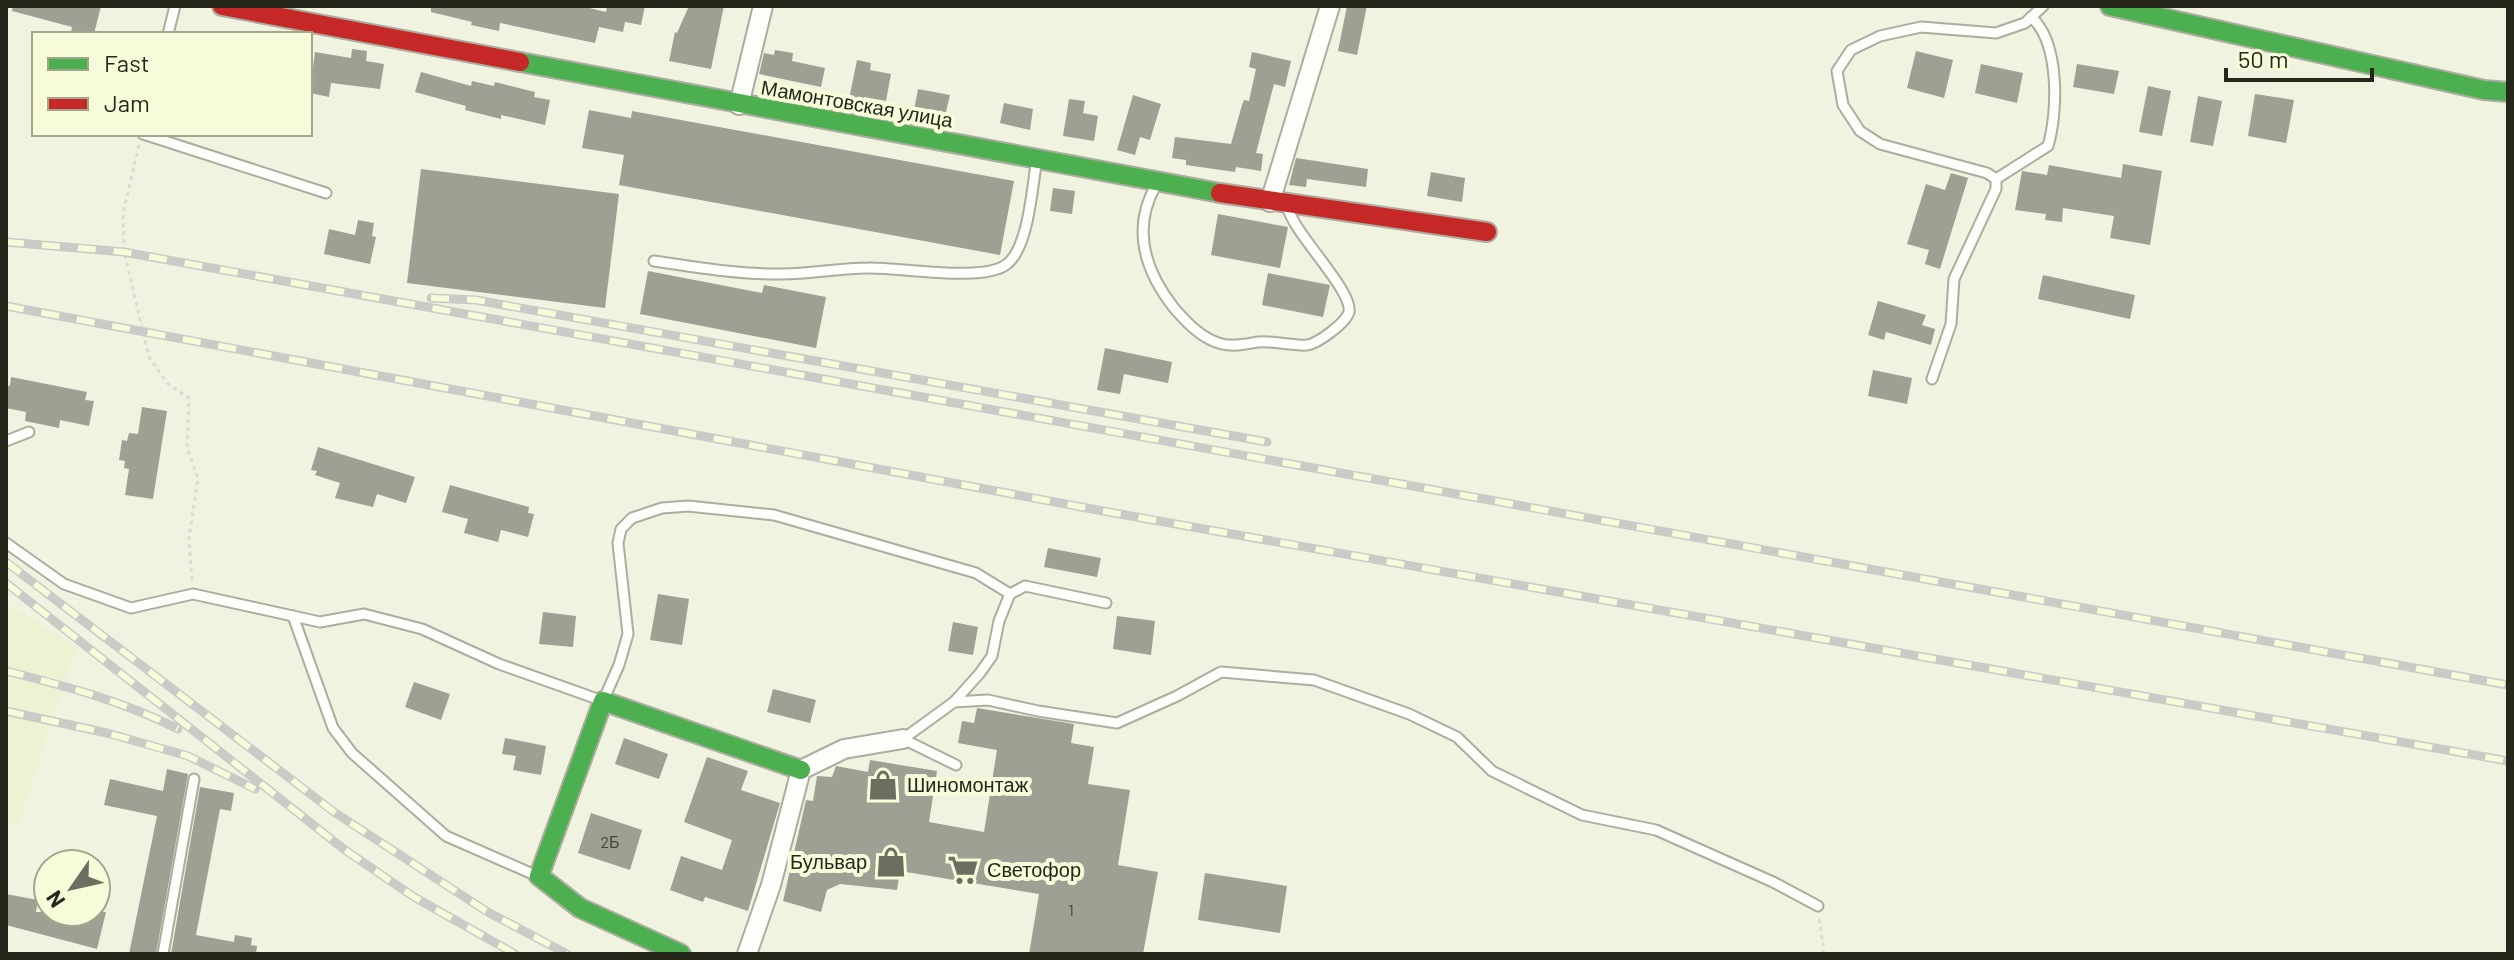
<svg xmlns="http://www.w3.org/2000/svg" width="2514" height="960" font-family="Barlow,sans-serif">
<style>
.built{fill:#eef1d2}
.building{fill:#9fa093}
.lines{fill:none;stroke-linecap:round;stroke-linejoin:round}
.lane-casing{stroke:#acad9f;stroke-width:13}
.street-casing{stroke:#acad9f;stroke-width:22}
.fast-casing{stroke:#acad9f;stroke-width:22}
.jam-casing{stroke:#acad9f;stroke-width:22}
.path{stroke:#dcdcd7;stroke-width:3;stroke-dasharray:4 4;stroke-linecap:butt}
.lane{stroke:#fdfdfa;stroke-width:9}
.street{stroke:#fdfdfa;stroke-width:18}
.fast{stroke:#4caf50;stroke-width:18}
.jam{stroke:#c62828;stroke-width:18}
.rail-casing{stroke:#cacac6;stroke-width:9}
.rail{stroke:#f7fbd9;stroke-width:6;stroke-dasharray:18;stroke-linecap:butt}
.labels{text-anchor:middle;stroke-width:8;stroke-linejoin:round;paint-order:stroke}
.number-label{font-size:16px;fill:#444538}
.street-label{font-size:20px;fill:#25271a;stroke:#f7fbd9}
.poi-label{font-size:20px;fill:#25271a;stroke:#f7fbd9;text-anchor:start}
</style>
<rect width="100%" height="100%" fill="#f1f3e1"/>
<polygon class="built" points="6,603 77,647 18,826 6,824"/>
<g class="building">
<polygon points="13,6 101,6 94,34 71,32 72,27 12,11"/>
<polygon points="431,6 581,6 606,12 607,6 645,6 641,25 625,22 623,32 599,27 595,43 500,23 499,31 471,25 472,22 431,12"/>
<polygon points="689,6 724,6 711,69 669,61 675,32 677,33"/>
<polygon points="1347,6 1367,6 1357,55 1338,51"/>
<polygon points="352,49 367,51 366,61 384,64 380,89 331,83 329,97 310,93 315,52 351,58"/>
<polygon points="775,50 793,53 792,61 825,68 821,87 759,74 764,53 774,55"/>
<polygon points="1916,51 1953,60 1944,98 1907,88"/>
<polygon points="1252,52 1291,61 1285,87 1274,84 1256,153 1263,154 1261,171 1236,167 1235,172 1186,165 1186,160 1172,158 1175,137 1231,144 1242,105 1244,100 1249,101 1256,69 1249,67"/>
<polygon points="857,60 871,63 870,70 891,74 886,101 864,97 861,107 848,104"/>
<polygon points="1981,64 2023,73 2017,103 1975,93"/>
<polygon points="2077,64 2119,71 2114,94 2073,87"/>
<polygon points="421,72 471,86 472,81 494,86 495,82 535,92 534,97 550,100 545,125 501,115 501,119 465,110 466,106 415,92"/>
<polygon points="2148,86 2171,91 2162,136 2139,132"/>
<polygon points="918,89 950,95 945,116 914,110"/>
<polygon points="2255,94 2294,100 2286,143 2248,136"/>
<polygon points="1133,95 1161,104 1150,140 1140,137 1135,155 1117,150"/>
<polygon points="2198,96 2222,101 2213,146 2190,142"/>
<polygon points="1069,99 1085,101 1083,113 1098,116 1094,141 1063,136"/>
<polygon points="1004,103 1033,109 1030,130 1000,123"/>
<polygon points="589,110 631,118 632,111 1014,181 1000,255 619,185 624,155 582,148"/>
<polygon points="1296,158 1368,169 1366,187 1307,179 1306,187 1289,185"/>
<polygon points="2123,164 2162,171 2150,245 2110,238 2114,216 2063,208 2062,222 2045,220 2046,214 2015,210 2022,171 2047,175 2049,165 2121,178"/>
<polygon points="421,169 619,194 605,308 407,283"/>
<polygon points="1431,172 1465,178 1462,202 1427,196"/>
<polygon points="1951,173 1968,178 1940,269 1925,264 1929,250 1907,244 1926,184 1945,190"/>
<polygon points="1053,188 1075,191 1072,214 1050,211"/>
<polygon points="1218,214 1288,227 1280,268 1211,255"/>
<polygon points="358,220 374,223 372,236 376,237 370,264 324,254 329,229 355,235"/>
<polygon points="648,271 762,293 764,285 826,297 816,348 640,314"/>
<polygon points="1268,273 1330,285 1323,317 1262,305"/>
<polygon points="2043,275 2135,295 2130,319 2038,299"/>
<polygon points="1878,301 1926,315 1922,325 1935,329 1931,345 1886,332 1884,340 1868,335"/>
<polygon points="1105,348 1172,362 1168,383 1124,374 1120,394 1097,390"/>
<polygon points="1873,370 1912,378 1907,404 1868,396"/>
<polygon points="11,377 87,392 85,400 94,401 89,426 60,420 59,428 25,421 26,412 6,408 6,385 10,386"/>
<polygon points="142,407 167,411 153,499 125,495 129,469 124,468 125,461 119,460 122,440 127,441 129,433 138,434"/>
<polygon points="318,447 415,477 406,503 377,494 373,507 335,498 340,483 315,475 317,471 311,470"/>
<polygon points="450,485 529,507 528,513 534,514 528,537 501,530 498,542 464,533 468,519 442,512"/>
<polygon points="1048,548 1101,558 1097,577 1044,567"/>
<polygon points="658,594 689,599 682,645 650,640"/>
<polygon points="543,612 576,616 573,647 539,644"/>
<polygon points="1117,616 1155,621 1151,655 1113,649"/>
<polygon points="953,622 978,627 973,655 948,651"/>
<polygon points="414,682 450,694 441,720 405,707"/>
<polygon points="773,689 816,700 810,723 767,712"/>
<polygon points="977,708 1074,724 1071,743 1094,747 1088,784 1130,790 1118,865 1158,872 1143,954 1029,954 1039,894 900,871 897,890 840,884 827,890 821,912 783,901 806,800 813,801 817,776 832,777 836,766 868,772 870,760 937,771 929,822 984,832 997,750 958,743 962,721 974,723"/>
<polygon points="505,738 546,746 541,775 513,770 516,756 502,754"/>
<polygon points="624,738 668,754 659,779 615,764"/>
<polygon points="707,757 748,771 741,790 780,803 748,911 705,897 703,902 670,890 681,856 722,870 732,840 684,822"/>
<polygon points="167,769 188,774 156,954 129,954 157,816 104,805 110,779 163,791"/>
<polygon points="200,787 234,793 231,811 220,809 196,935 234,942 235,935 252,938 251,945 257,946 256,954 171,954"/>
<polygon points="591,813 642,830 630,870 578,853"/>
<polygon points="1205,873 1287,886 1280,933 1198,920"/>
<polygon points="6,894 38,900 36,912 106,912 97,949 6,925"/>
</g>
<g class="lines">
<g class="lane-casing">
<g id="lane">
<polyline points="168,34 175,6"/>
<polyline points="143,134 326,193"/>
<path d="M1996 179 2048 146C2058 112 2060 42 2031 17"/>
<path d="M1156 185C1131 229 1145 271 1174 308 1187 323 1202 339 1222 344 1234 347 1246 344 1258 342 1268 341 1279 343 1289 344 1294 344 1302 346 1307 345 1317 344 1346 323 1349 312 1353 291 1297 237 1288 209"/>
<path d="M654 261C695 267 735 274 776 274 807 275 837 268 868 268 900 267 984 283 1007 264 1029 247 1032 186 1037 159"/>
<polyline points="1932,379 1951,324 1954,279 1996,189 1996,179 1987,173 1880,144 1860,131 1843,105 1837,71 1851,50 1880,36 1921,27 1996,33 2025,23 2043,6"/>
<polyline points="6,441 29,432"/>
<polyline points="6,543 64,584 131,608 193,594 320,622 364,614 422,629 499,664 603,701 619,665 628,634 618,543 621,529 632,518 662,508 688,506 774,515 976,573 1010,594"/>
<polyline points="293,616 333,728 352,753 446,836 535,875"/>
<polyline points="954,702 980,673 992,656 999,621 1010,594 1025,586 1106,603"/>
<polyline points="956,765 903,739 954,702 988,700 1038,711 1117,723 1177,696 1221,672 1314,680 1409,714 1457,737 1492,771 1582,815 1656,830 1773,882 1818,906"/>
<polyline points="163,954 194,779"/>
</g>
</g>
<g class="street-casing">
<g id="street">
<polyline points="739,105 763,6"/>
<polyline points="1270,202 1330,6"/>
<polyline points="747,954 771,885 801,770 844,749 903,739"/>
</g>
</g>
<g class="fast-casing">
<g id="fast">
<polyline points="2110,6 2484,90 2508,92"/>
<polyline points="520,62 1220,193"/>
<polyline points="681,954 580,908 539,876 603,701 801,770"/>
</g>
</g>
<g class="jam-casing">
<g id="jam">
<polyline points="222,6 520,62"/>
<polyline points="1220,193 1487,232"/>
</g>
</g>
<g class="path">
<polyline points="139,145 123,214 124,252 149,357 168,384 189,398 187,448 198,478 189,538 192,581"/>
<polyline points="1819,919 1824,949 1822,954"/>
</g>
<use href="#lane" class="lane"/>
<use href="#street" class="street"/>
<use href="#fast" class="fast"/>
<use href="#jam" class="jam"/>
<g class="rail-casing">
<g id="rail">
<polyline points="6,242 124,252 2508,685"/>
<polyline points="431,298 476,300 1267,442"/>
<polyline points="6,306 1103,511 2508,761"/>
<polyline points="6,562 334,812 486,911 567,954"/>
<polyline points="6,583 345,850 414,897 515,954"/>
<path d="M6 671C65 686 123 701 178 729"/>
<polyline points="6,711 107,733 188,756 255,789"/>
</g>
</g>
<use href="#rail" class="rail"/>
</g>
<defs>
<g id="shop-bare" transform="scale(2.4)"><path d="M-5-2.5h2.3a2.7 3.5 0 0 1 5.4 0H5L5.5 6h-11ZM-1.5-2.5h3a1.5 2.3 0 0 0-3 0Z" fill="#6c6e60" stroke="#f7fbd9" stroke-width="2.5" paint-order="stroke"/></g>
<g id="supermarket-bare" transform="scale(2.4)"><path d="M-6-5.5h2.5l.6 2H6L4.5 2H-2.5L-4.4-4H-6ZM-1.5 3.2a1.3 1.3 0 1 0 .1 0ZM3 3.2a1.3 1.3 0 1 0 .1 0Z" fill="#6c6e60" stroke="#f7fbd9" stroke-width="2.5" paint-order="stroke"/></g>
</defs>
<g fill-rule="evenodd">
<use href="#shop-bare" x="883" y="785"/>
<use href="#shop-bare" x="891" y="862"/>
<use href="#supermarket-bare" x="963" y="870"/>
</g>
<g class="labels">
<g class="number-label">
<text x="610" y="848">2Б</text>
<text x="1071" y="916">1</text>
</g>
<g class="street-label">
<text transform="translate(857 104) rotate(10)" y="7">Мамонтовская улица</text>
</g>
<g class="poi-label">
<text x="907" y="792">Шиномонтаж</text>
<text x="867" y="869" text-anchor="end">Бульвар</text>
<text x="987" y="877">Светофор</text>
</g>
</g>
<rect width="2514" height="960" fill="none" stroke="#25271a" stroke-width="16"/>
<rect x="32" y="32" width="280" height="104" fill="#f7fbd9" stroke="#a3a68d" stroke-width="2"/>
<rect x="48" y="58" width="40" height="12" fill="#4caf50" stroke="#a3a68d" stroke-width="2"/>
<text x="104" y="72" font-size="24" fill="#25271a">Fast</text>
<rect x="48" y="98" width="40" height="12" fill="#c62828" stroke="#a3a68d" stroke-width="2"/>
<text x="104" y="112" font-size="24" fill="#25271a">Jam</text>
<g transform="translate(72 888) rotate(236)"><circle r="38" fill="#f7fbd9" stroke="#a3a68d" stroke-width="2"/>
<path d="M0-6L14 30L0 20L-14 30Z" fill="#6c6e60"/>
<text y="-12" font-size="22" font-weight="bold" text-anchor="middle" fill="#25271a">N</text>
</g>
<path d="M2226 68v12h146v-12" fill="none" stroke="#25271a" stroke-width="4"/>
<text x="2238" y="68" font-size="24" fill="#25271a" stroke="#f7fbd9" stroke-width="6" paint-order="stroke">50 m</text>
</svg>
